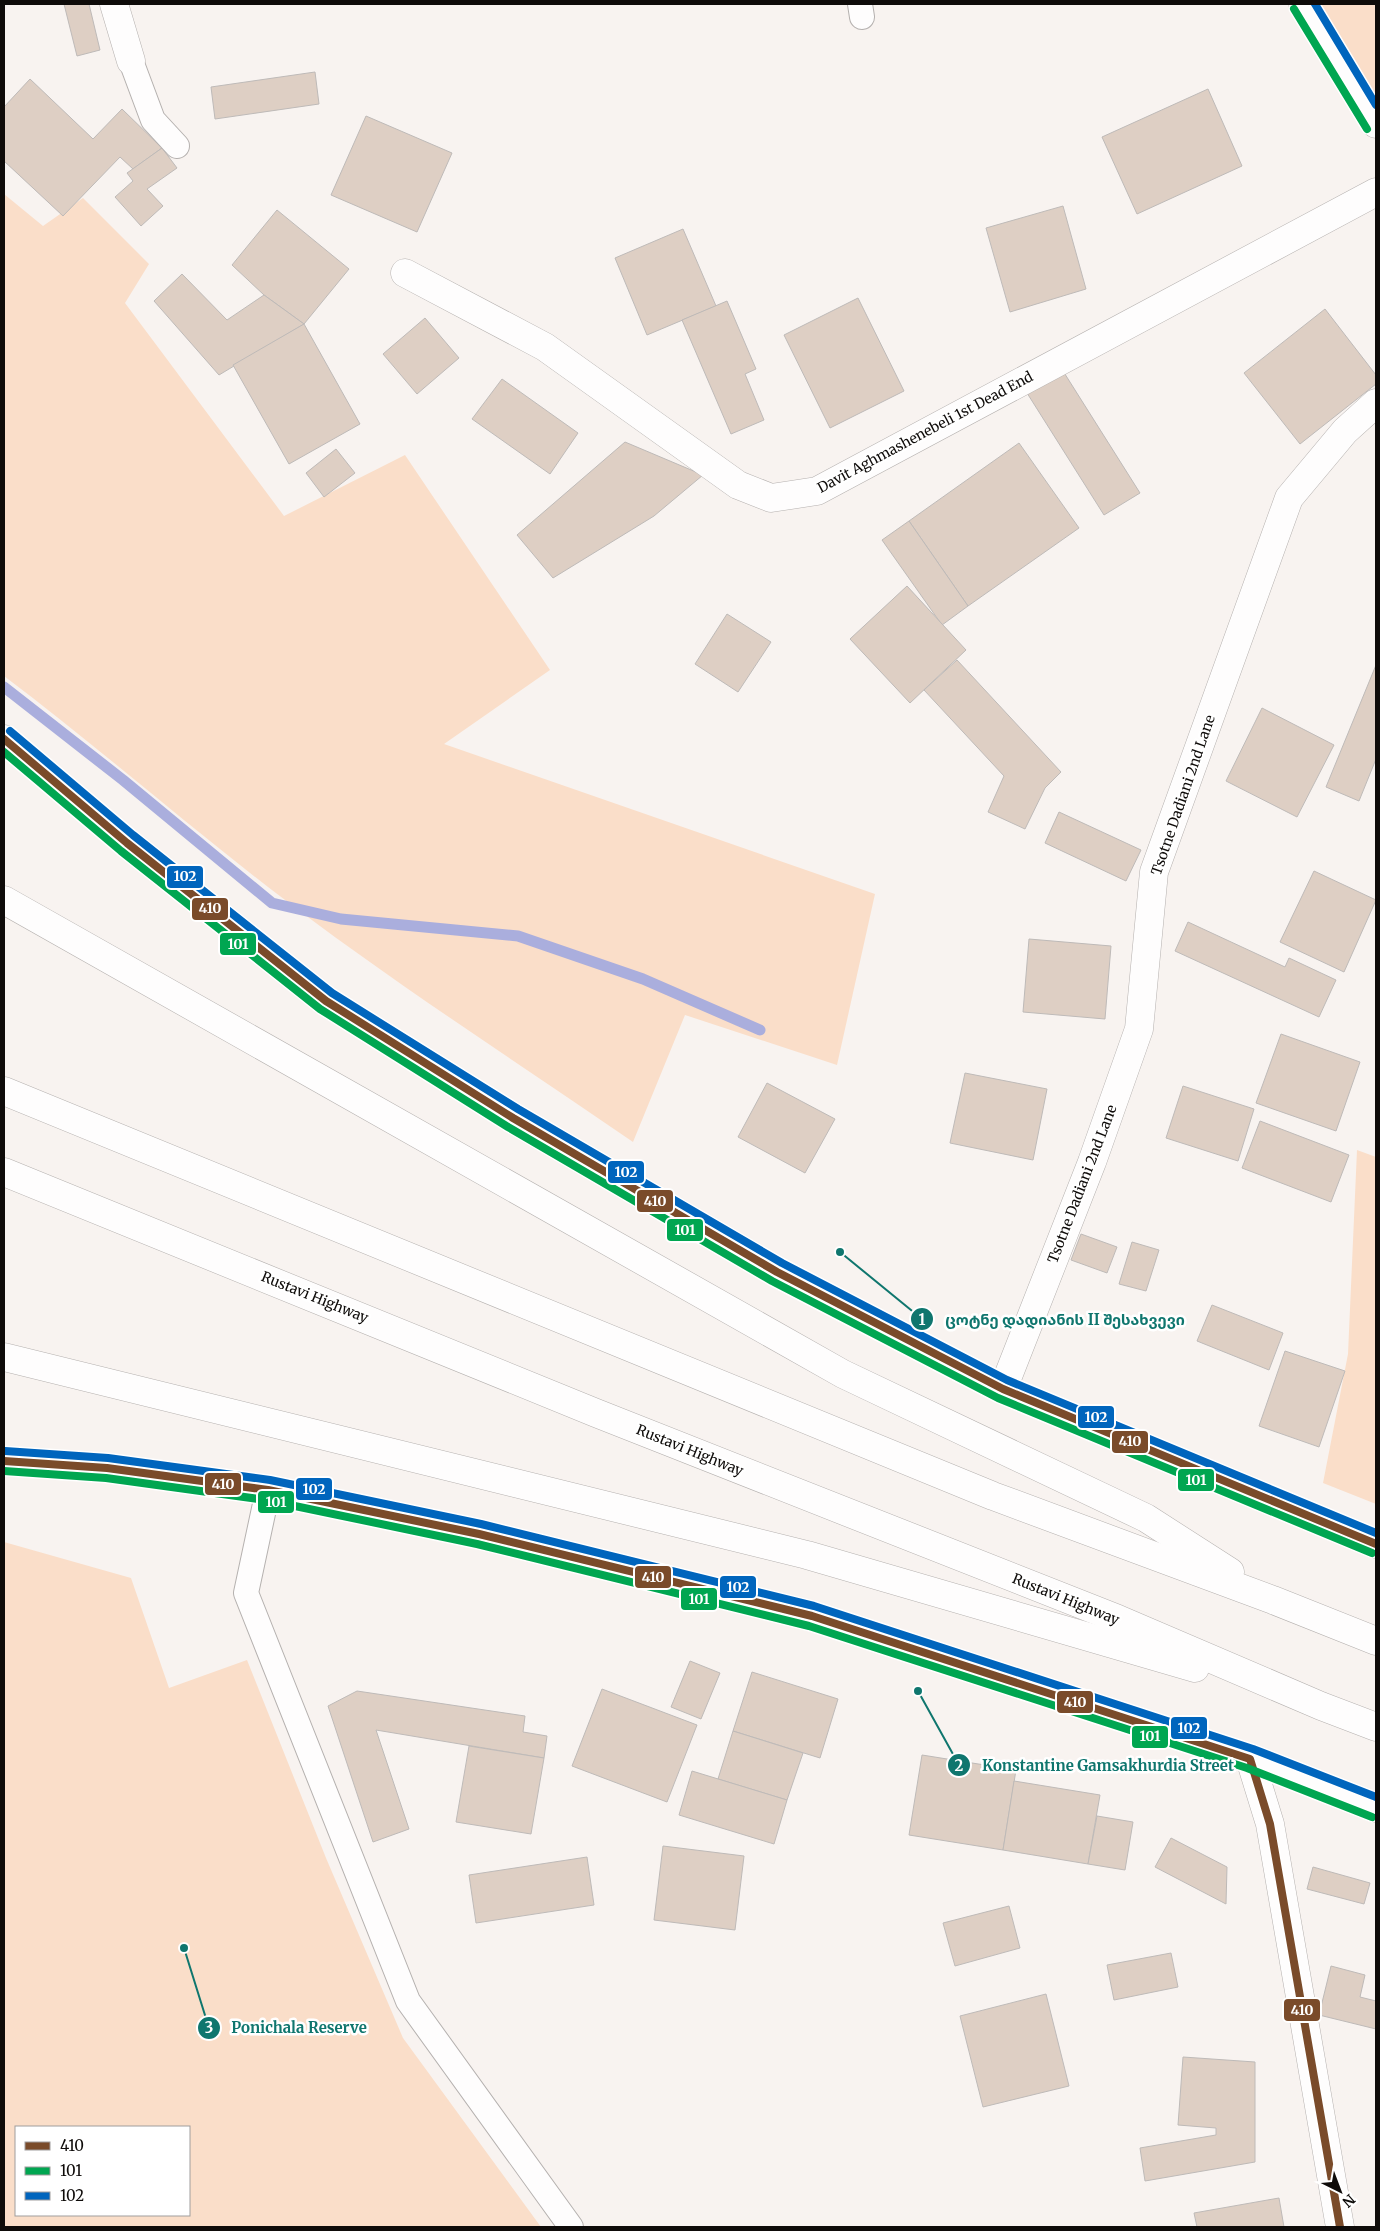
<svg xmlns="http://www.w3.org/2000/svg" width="1380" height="2231" font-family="Merriweather,'Noto Sans Georgian',serif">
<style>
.green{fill:#fadec9;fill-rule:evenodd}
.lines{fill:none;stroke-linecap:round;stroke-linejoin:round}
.stream{stroke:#aaaedd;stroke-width:11}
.building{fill:#decfc4;stroke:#bebab8}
.lane-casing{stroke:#b5b1af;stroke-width:26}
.street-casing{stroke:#b5b1af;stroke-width:29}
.secondary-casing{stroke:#b5b1af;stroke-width:29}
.highway-casing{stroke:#b5b1af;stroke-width:29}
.lane{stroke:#fefdfd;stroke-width:24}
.street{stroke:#fefdfd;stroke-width:28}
.secondary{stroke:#fefdfd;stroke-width:28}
.highway{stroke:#fefdfd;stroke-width:28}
.bus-1-casing{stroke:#fff;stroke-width:11}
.bus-2-casing{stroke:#fff;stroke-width:11}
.bus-3-casing{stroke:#fff;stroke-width:11}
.bus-1{stroke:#7a4b2a;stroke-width:8}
.bus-2{stroke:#00a651;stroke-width:8}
.bus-3{stroke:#0065bd;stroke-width:8}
.labels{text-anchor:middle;stroke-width:5;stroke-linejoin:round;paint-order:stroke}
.street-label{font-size:14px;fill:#0e0b09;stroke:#fff}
.leader{fill:none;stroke:#0f766e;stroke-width:2}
.callout-dot{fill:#0f766e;stroke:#fff;stroke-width:2}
.mark-label{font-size:15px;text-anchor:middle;font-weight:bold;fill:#fff}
.callout-label{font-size:15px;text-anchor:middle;font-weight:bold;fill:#0f766e;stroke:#fff;stroke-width:5;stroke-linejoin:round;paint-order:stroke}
.line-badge{stroke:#fff;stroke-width:2}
.badge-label{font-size:14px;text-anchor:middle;font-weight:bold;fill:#fff}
</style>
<rect width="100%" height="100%" fill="#f8f3f0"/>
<g class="green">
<polygon points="1317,4 1376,4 1376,97"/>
<path d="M4 194 43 226 83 198 149 264 125 303 284 516 405 455 550 670 444 744 875 894 837 1065 685 1015 633 1142C511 1058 386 978 268 887 179 818 94 744 4 676Z"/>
<polygon points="1357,1150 1376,1157 1376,1504 1323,1483 1348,1354"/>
<path d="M4 1542 131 1578 169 1688 247 1660 326 1858 403 2038 541 2227H4ZM189 2127V2215H16V2127Z"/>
</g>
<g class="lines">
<polyline class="stream" points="4,687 123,780 272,903 341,919 518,936 643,979 760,1030"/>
</g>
<g class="building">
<polygon points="64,4 89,4 100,50 77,56"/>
<polygon points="315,72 319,104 215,119 211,87"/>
<polygon points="30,79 93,139 122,109 162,148 133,169 120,157 63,216 4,161 4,107"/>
<polygon points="1208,89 1242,166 1137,214 1102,137"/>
<polygon points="366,116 452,153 417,232 331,195"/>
<polygon points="162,148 177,168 147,189 163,206 141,226 115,197 133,181 127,173"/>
<polygon points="1063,206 1086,289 1010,312 986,228"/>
<polygon points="277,210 349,269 304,324 264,295 232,265"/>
<polygon points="683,229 716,306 647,335 615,258"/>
<polygon points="182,274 227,320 264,295 304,324 219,375 154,301"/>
<polygon points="858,298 904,391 830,428 784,335"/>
<polygon points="727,301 756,369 745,374 764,420 731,434 682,320"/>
<polygon points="1325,309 1376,375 1376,384 1300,444 1244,373"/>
<polygon points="425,318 459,358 417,394 383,354"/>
<polygon points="304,324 360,424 289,464 233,365"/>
<polygon points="1063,371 1140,493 1104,515 1027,393"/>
<polygon points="502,379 578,433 550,474 472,419"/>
<polygon points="625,442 703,475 654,516 553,578 517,535"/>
<polygon points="1019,443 1079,528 968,606 909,521"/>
<polygon points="336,449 355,473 324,497 306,473"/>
<polygon points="909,521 968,606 942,625 882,540"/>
<polygon points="907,586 966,650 910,703 850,639"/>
<polygon points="727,614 771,642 738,692 695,664"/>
<polygon points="957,660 1061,772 1045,788 1025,829 988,812 1004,776 924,690"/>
<polygon points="1376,665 1376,759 1359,801 1326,787"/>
<polygon points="1262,708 1334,745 1297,817 1226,781"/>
<polygon points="1059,812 1141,850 1126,881 1045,843"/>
<polygon points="1314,871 1376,900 1344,972 1280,942"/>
<polygon points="1188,922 1285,967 1289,958 1336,980 1319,1017 1175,951"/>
<polygon points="1029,939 1111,946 1105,1019 1023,1012"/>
<polygon points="1281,1034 1360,1062 1336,1131 1256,1103"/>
<polygon points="965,1073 1047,1089 1033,1160 950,1143"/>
<polygon points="767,1083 835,1119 805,1173 738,1137"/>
<polygon points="1183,1086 1254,1109 1238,1161 1166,1138"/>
<polygon points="1260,1121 1349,1155 1331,1202 1242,1168"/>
<polygon points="1081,1234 1117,1247 1107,1273 1071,1260"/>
<polygon points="1132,1242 1159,1250 1146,1291 1119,1284"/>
<polygon points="1212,1305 1283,1333 1269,1370 1197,1341"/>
<polygon points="1285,1351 1345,1371 1319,1447 1259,1426"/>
<polygon points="690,1661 720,1673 701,1719 671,1707"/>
<polygon points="752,1672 838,1699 820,1758 733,1731"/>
<polygon points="602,1689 697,1725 667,1802 572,1766"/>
<polygon points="357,1691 525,1716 523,1732 547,1736 544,1758 376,1730 409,1829 373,1842 328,1706"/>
<polygon points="733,1731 803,1753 787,1800 718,1779"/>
<polygon points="469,1746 544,1758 531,1834 456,1822"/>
<polygon points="922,1755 1016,1770 1003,1850 909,1835"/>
<polygon points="692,1771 787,1800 774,1844 679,1815"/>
<polygon points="1014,1781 1100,1795 1088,1864 1003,1850"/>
<polygon points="1097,1816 1133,1822 1125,1870 1088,1864"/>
<polygon points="1171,1838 1227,1867 1226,1904 1155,1867"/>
<polygon points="663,1846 744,1856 735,1930 654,1920"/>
<polygon points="587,1857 594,1905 476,1923 469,1875"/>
<polygon points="1313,1867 1370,1883 1364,1904 1307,1889"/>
<polygon points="1009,1906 1020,1948 955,1966 943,1923"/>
<polygon points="1171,1953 1178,1987 1114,2000 1107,1965"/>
<polygon points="1331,1966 1365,1975 1360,1997 1376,2001 1376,2029 1319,2015"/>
<polygon points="1046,1994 1069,2086 983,2107 960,2016"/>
<polygon points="1183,2057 1255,2062 1255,2162 1145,2181 1140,2148 1216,2135 1216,2128 1178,2125"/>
<polygon points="1279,2198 1284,2227 1197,2227 1194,2213"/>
</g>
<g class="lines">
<g class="lane-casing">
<g id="lane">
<polyline points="860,4 862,17"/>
<polyline points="131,61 153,120 177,146"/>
<polyline points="268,1490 246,1593 408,2001 571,2227"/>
</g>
</g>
<g class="street-casing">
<g id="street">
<polyline points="114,4 131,61"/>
<polyline points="405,273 545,347 738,485 771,498 817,491 1376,192"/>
<polyline points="1003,1389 1092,1162 1139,1029 1154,872 1289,498 1345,431 1376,403"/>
<polyline points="1250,1759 1270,1824 1340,2227"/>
</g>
</g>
<g class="secondary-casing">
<g id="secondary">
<polyline points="1303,4 1376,124"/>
<polyline points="4,739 127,843 326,1001 513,1118 777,1272 1003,1389 1376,1544"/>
<polyline points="4,1461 107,1468 268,1490 479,1534 812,1616 1250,1759 1376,1808"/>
</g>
</g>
<g class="highway-casing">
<g id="highway">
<polyline points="4,900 843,1374 1146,1518 1230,1572"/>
<polyline points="4,1091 993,1496 1273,1600 1376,1641"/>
<polyline points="4,1172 596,1413 1118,1619 1321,1706 1376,1727"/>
<polyline points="4,1357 807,1555 1195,1668"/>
</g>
</g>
<use href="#lane" class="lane"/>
<use href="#street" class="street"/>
<use href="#secondary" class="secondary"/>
<use href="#highway" class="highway"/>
<g class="bus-1-casing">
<g id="bus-1">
<polyline points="4,739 127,843 326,1001 513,1118 777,1272 1003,1389 1376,1544"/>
<polyline points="4,1461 107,1468 268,1490 479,1534 812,1616 1250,1759 1270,1824 1340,2227"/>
</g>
</g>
<g class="bus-2-casing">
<g id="bus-2">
<polyline points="1294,9 1367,129"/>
<polyline points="4,752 121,851 320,1009 508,1127 772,1281 998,1398 1372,1553"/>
<polyline points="4,1471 106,1478 266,1500 477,1544 809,1626 1247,1768 1372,1817"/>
</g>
</g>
<g class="bus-3-casing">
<g id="bus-3">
<polyline points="1315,4 1376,105"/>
<polyline points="10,731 133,835 332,993 518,1109 782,1263 1007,1380 1376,1533"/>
<polyline points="5,1451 108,1458 270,1480 481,1524 814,1606 1253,1749 1376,1797"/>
</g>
</g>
<use href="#bus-1" class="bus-1"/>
<use href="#bus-2" class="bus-2"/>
<use href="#bus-3" class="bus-3"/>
</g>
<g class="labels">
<g class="street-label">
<text transform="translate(925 432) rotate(-28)" y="5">Davit Aghmashenebeli 1st Dead End</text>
<text transform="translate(1183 795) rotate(-71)" y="5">Tsotne Dadiani 2nd Lane</text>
<text transform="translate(1082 1184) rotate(-69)" y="5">Tsotne Dadiani 2nd Lane</text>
<text transform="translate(315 1297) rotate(22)" y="5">Rustavi Highway</text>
<text transform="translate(690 1450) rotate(22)" y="5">Rustavi Highway</text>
<text transform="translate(1066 1599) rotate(22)" y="5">Rustavi Highway</text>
</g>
</g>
<path class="leader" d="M840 1252L922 1319M918 1691L959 1765M184 1948L209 2028"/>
<g class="callout-dot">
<circle cx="840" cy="1252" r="5"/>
<circle cx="918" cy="1691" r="5"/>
<circle cx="184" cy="1948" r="5"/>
<circle cx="922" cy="1319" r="12"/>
<circle cx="959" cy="1765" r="12"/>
<circle cx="209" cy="2028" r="12"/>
</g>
<g class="mark-label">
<text x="922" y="1325">1</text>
<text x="959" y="1771">2</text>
<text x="209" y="2033">3</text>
</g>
<g class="callout-label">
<text x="1065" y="1325">ცოტნე დადიანის II შესახვევი</text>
<text x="1108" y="1771">Konstantine Gamsakhurdia Street</text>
<text x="299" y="2033">Ponichala Reserve</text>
</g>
<g class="line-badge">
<rect x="166" y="865" width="38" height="24" rx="5" fill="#0065bd"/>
<rect x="191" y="897" width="38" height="24" rx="5" fill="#7a4b2a"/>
<rect x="219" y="932" width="38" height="24" rx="5" fill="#00a651"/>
<rect x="607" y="1160" width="38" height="24" rx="5" fill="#0065bd"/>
<rect x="636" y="1189" width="38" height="24" rx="5" fill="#7a4b2a"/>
<rect x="666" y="1218" width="38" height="24" rx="5" fill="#00a651"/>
<rect x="1077" y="1405" width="38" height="24" rx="5" fill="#0065bd"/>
<rect x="1111" y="1430" width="38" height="24" rx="5" fill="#7a4b2a"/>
<rect x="1177" y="1468" width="38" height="24" rx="5" fill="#00a651"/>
<rect x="204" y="1472" width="38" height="24" rx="5" fill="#7a4b2a"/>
<rect x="295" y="1477" width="38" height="24" rx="5" fill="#0065bd"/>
<rect x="257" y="1490" width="38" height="24" rx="5" fill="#00a651"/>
<rect x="634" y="1565" width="38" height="24" rx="5" fill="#7a4b2a"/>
<rect x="719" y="1575" width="38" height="24" rx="5" fill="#0065bd"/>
<rect x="680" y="1587" width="38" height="24" rx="5" fill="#00a651"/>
<rect x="1056" y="1690" width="38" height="24" rx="5" fill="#7a4b2a"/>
<rect x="1170" y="1716" width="38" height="24" rx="5" fill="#0065bd"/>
<rect x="1131" y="1725" width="38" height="24" rx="5" fill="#00a651"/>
<rect x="1283" y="1998" width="38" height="24" rx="5" fill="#7a4b2a"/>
</g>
<g class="badge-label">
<text x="185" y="881">102</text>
<text x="210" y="913">410</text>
<text x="238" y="949">101</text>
<text x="626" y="1177">102</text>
<text x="655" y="1206">410</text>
<text x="685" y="1235">101</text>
<text x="1096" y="1422">102</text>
<text x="1130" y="1446">410</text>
<text x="1196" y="1485">101</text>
<text x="223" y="1489">410</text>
<text x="314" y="1494">102</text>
<text x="276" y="1507">101</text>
<text x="653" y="1582">410</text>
<text x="738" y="1592">102</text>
<text x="699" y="1604">101</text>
<text x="1075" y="1707">410</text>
<text x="1189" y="1733">102</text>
<text x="1150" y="1741">101</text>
<text x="1302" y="2015">410</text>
</g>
<rect width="1380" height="2231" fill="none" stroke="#0e0b09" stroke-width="10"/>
<rect x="15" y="2126" width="175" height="90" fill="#ffffff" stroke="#9f9d9d"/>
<rect x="25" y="2142" width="25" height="8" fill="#7a4b2a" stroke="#9f9d9d"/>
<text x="60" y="2151" font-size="15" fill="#0e0b09">410</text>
<rect x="25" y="2167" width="25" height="8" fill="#00a651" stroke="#9f9d9d"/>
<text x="60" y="2176" font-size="15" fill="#0e0b09">101</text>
<rect x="25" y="2192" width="25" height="8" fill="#0065bd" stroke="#9f9d9d"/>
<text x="60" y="2201" font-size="15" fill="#0e0b09">102</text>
<g transform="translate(1340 2191) rotate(138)" stroke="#ffffff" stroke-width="4" paint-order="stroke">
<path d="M0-4L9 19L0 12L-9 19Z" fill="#0e0b09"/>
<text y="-8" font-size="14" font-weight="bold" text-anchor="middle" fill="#0e0b09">N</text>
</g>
</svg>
